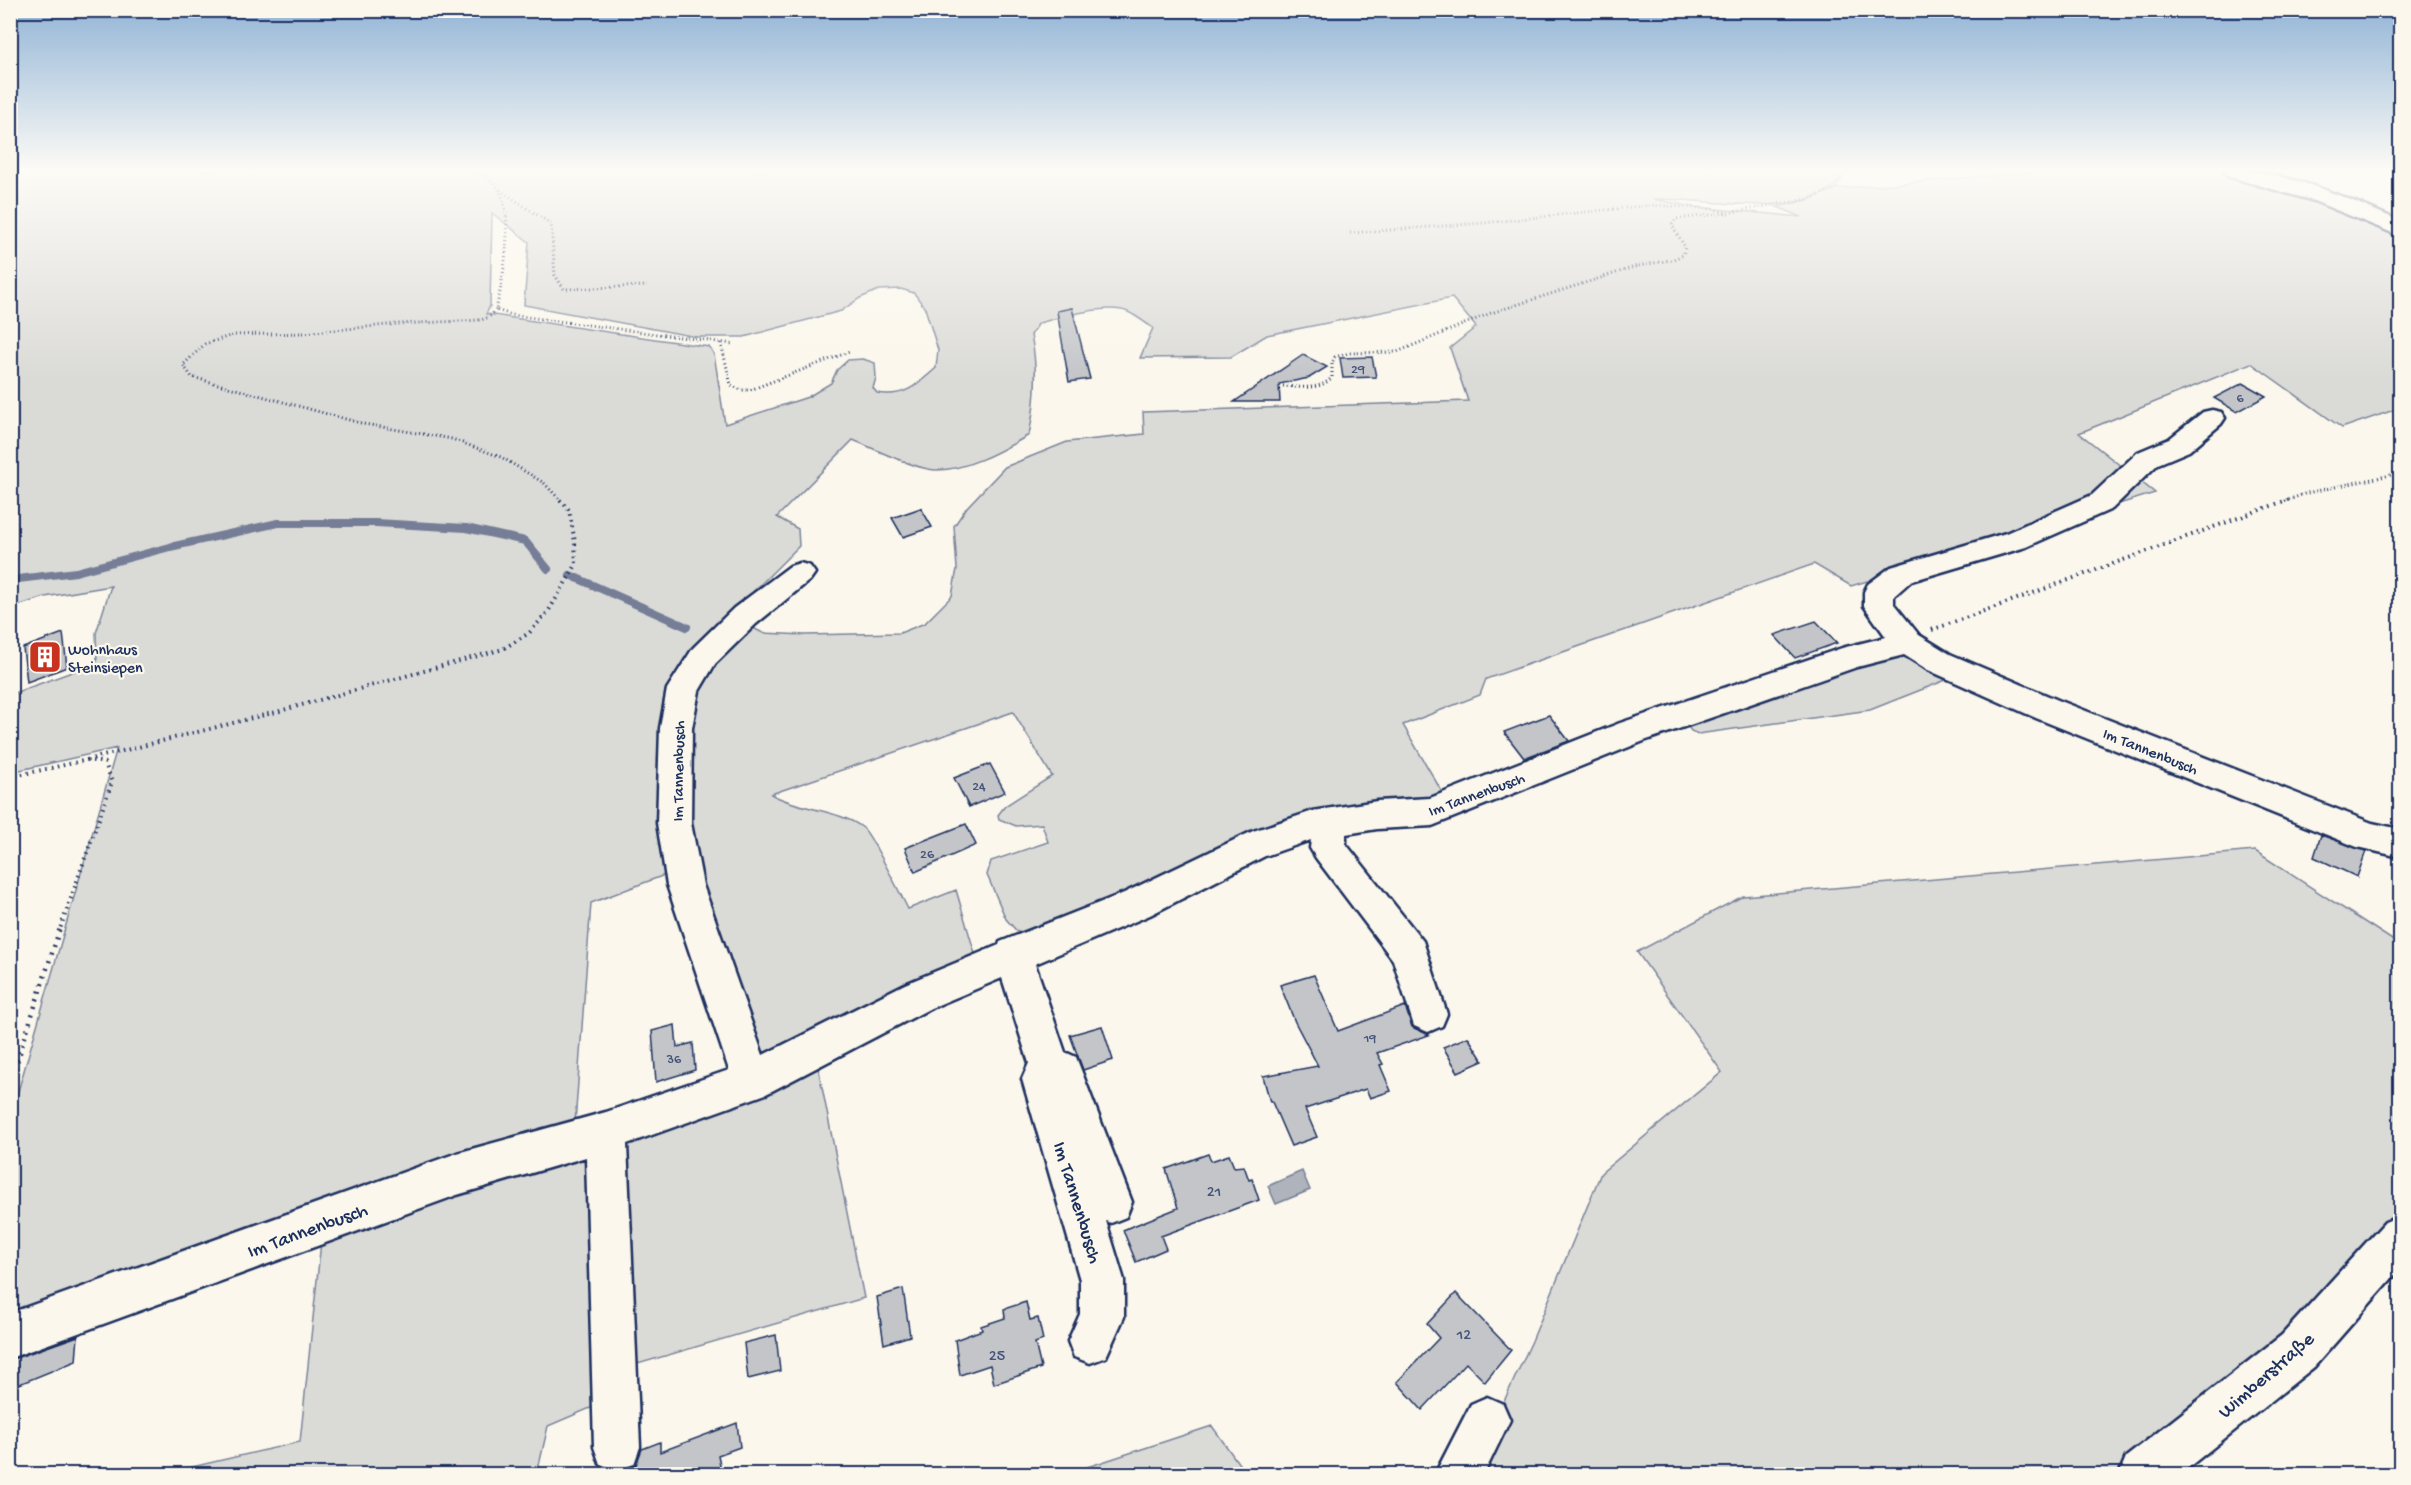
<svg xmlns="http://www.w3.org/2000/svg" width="2411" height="1485" font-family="'Gochi Hand',sans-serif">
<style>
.green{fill:#dadad7;stroke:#7a849a;stroke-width:1.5;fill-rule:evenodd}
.water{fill:#afb3bb;stroke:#747e96;stroke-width:1.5}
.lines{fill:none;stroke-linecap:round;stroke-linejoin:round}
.stream{stroke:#747e96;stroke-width:8}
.building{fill:#c3c5c9;stroke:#1b2f5e;stroke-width:1.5}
.minor-casing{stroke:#1b2f5e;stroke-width:5}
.path-far2{stroke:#1b2f5e;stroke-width:3;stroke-dasharray:1 3;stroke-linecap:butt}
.path-far1{stroke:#1b2f5e;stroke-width:4;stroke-dasharray:1.5 4.5;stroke-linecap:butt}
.path{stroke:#1b2f5e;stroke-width:4.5;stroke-dasharray:2 6;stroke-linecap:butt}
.minor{fill:#fbf7ec;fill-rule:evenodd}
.labels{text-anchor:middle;stroke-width:4.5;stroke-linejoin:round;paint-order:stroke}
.number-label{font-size:14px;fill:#455479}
.poi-label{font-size:16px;fill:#1b2f5e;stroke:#fbf7ec;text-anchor:start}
.street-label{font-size:16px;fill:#1b2f5e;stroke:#fbf7ec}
.near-number-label{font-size:16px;fill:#455479}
.near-street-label{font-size:20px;fill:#1b2f5e;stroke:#fbf7ec}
</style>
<rect width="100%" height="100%" fill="#fbf7ec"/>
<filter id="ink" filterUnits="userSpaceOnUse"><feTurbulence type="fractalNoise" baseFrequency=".0167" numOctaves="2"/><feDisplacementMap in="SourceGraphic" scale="12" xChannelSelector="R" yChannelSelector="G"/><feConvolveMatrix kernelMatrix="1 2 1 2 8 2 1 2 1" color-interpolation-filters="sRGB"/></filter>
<g filter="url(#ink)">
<g class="green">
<path d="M10 171H1839L1841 179C1806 223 1702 197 1653 199L1694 207 1802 217 1777 207 1808 200 1835 189 2046 171H2234L2381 219 2400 229V408L2342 428 2251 363 2079 433 2155 493 1851 586 1814 564 1486 679 1480 695 1403 725 1445 797 1287 824 1199 856 1123 899 1023 938 1006 919 987 875 991 861 1048 842 1042 824 1016 826 999 819 998 815 1005 806 1052 776 1013 712 771 794C796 809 841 810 863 828 871 835 901 895 908 909L956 890 976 957 767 1059 675 871 591 903 574 1137 816 1057 864 1298 603 1374 602 1403 548 1426 537 1474H162L300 1442 322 1232 11 1343V1127L17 1095 117 748 11 772V694L97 663 96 633 111 586 45 597 11 608ZM492 213 529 242 524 305 697 337H744L841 311 860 298 879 290 901 289 914 293 925 308 938 350 936 368C917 385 904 398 877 393L873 388 876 378 875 363 863 359 848 360 837 370 831 383 808 397 725 424 714 354 709 347 486 314 490 306ZM1452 298 1476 327 1450 348 1468 401 1143 412 1144 434 1067 442 1005 467 967 507 954 526 957 569 952 596 925 623 900 633 805 635 763 633 729 616 799 546 798 529 777 517 853 440C875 449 906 465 928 469 959 475 1003 450 1029 435 1036 402 1038 368 1031 335L1039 323C1060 317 1108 303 1128 312 1137 316 1145 323 1153 328L1140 358 1231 357 1267 335Z"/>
<polygon points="1908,646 1956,676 1870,710 1698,734 1691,731 1681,717"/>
<polygon points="2255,851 2400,945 2400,1221 2287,1343 2117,1474 1470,1474 1532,1341 1601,1173 1722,1072 1637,952 1743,896"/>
<polygon points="1212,1426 1246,1474 1066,1474"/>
</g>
<polygon class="water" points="1302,1171 1310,1190 1276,1204 1268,1186"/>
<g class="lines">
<g class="stream">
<polyline points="570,575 687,627"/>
<polyline points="10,580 76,572 170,547 278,523 376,523 466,528 525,541 548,569"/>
</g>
</g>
<g class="building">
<polygon points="1072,308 1090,379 1069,382 1057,311"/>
<polygon points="1303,355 1327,367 1309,378 1279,384 1280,402 1234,402"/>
<polygon points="1372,357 1376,377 1343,378 1340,358"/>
<polygon points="2243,383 2266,396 2237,412 2214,398"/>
<polygon points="921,508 932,527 903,537 892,518"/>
<polygon points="1816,621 1837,643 1795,658 1774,635"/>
<polygon points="63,633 67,667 27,682 23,648"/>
<polygon points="1549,715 1569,741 1524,758 1504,732"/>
<polygon points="990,764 1005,792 969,807 954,778"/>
<polygon points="966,824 976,845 915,872 905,848"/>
<polygon points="2321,835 2366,851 2357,877 2314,857"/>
<polygon points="1314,975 1338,1031 1405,1006 1412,1027 1429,1035 1377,1053 1383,1064 1380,1065 1391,1091 1370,1098 1366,1089 1305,1109 1317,1137 1291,1146 1272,1102 1270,1102 1263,1076 1318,1066 1295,1022 1280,985"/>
<polygon points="675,1025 677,1047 693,1043 695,1070 656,1082 652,1031"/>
<polygon points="1102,1026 1113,1060 1083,1070 1070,1035"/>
<polygon points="1468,1037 1483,1061 1458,1072 1443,1047"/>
<polygon points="1208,1154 1211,1161 1229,1155 1234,1167 1244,1166 1249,1180 1252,1179 1259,1200 1161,1236 1166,1249 1136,1262 1123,1230 1178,1208 1166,1169"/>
<polygon points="903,1289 910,1336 884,1344 877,1297"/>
<polygon points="1456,1293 1511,1350 1485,1382 1466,1363 1422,1410 1397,1382 1439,1338 1427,1324"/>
<polygon points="1026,1302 1030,1320 1038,1318 1043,1340 1035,1343 1041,1368 994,1384 990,1365 960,1375 955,1340 982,1330 981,1326 1005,1318 1004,1309"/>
<polygon points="776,1335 780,1371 748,1379 744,1343"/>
<polygon points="78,1336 76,1361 10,1388 10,1360"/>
<polygon points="737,1423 740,1447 718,1455 722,1474 622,1474 622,1471 636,1465 642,1449 660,1442 660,1452"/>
</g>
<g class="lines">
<g class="minor-casing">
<g id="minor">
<path d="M2224 171C2285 168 2345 198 2400 221V236L2314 201 2227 176Z"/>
<polygon points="2212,410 2221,412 2225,418 2221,424 2189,451 2158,464 2112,509 2026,547 1911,581 1894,596 1894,604 1919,635 1950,654 2058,700 2372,823 2400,829 2400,857 2357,847 2036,718 1928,670 1904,655 1857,667 1644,741 1432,826 1377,829 1346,834 1346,844 1423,941 1447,1014 1442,1026 1428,1032 1414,1026 1393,960 1316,858 1310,848 1311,840 1265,856 1150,915 1035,964 1065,1052 1076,1057 1132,1202 1126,1217 1111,1223 1106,1221 1124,1280 1124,1317 1106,1357 1090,1363 1074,1357 1068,1341 1080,1314 1080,1280 1022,1079 1029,1063 1002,978 931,1008 766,1094 627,1144 640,1447 634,1464 617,1470 600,1464 594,1447 586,1157 457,1195 10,1358 10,1313 457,1153 606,1112 729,1070 667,885 657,823 660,728 667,689 693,648 734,608 790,566 800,563 810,566 815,573 810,580 756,624 715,664 699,691 692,728 691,823 703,885 763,1055 905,984 999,945 1000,942 1124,893 1253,831 1313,811 1377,801 1430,798 1620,723 1842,648 1886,637 1864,606 1864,592 1868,584 1891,567 2006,533 2092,495 2138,452 2169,439 2203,412"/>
<polygon points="2400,1216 2400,1269 2314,1367 2180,1474 2119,1474 2126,1457 2282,1335 2385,1222"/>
<polygon points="1487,1397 1503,1404 1510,1420 1484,1474 1435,1474 1471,1404"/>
</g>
</g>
<g class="path-far2">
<path d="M473 171C482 175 494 181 499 190 515 219 503 279 496 310L512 315 733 344"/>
<polyline points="500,190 551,224 555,275 564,289 647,286"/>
<polyline points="1350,233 1484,223 1651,205 1713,209 1728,213 1807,199 1835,189 1842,179 1841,171"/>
<polyline points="496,310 489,317 481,320 398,324 303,333 233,335 205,344 183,365 192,377 364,424 452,439 501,457 544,483 561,501"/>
<polyline points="721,343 731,385 741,390 750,390 849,352"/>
<path d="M1283 386C1299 387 1321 391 1332 377V363L1335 357 1349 353 1397 352 1491 313 1638 266 1671 260 1683 255 1685 247 1672 225 1676 219 1728 213"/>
<polyline points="2285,501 2307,493 2400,473"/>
</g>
<g class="path-far1">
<polyline points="1932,630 2290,499"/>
<polyline points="87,760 280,711 503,649 529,633 548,612 576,565 575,542 569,510 559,499"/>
<polyline points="10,777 87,760 105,763 112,782 60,929"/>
</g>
<polyline class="path" points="10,1084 60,928"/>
<use href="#minor" class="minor"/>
</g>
</g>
<linearGradient id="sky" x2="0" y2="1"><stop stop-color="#91b4d6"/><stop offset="0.45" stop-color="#fdfbf6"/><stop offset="1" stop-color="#fdfbf6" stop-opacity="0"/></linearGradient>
<rect width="2411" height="379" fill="url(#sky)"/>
<defs>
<g id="building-square" transform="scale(1.725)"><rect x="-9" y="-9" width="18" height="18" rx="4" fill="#c8321e" stroke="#fbf7ec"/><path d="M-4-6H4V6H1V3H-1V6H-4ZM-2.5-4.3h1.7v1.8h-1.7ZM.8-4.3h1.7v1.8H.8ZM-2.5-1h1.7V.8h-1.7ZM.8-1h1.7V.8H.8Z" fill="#fff"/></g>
</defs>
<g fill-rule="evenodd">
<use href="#building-square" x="45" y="657"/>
</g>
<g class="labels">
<g class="number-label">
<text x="1358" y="373">29</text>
<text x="2240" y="402">6</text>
<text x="979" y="790">24</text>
<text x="927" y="858">26</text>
<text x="1370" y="1042">19</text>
<text x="674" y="1063">36</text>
</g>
<g class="poi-label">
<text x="68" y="654">Wohnhaus<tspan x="68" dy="18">Steinsiepen</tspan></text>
</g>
<g class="street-label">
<text transform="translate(2151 750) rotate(22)" y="6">Im Tannenbusch</text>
<text transform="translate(677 771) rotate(-89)" y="6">Im Tannenbusch</text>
<text transform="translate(1476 793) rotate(-20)" y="6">Im Tannenbusch</text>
</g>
<g class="near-number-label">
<text x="1214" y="1196">21</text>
<text x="1464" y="1339">12</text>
<text x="997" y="1360">25</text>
</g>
<g class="near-street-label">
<text transform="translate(1079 1202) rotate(73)" y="7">Im Tannenbusch</text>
<text transform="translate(307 1229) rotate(-20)" y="7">Im Tannenbusch</text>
<text transform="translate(2265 1374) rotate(-41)" y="7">Wimberstraße</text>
</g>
</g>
<rect width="2411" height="1485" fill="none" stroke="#fbf7ec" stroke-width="36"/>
<rect x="18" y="18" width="2375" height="1449" fill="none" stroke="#1b2f5e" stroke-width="2" filter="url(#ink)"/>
</svg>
